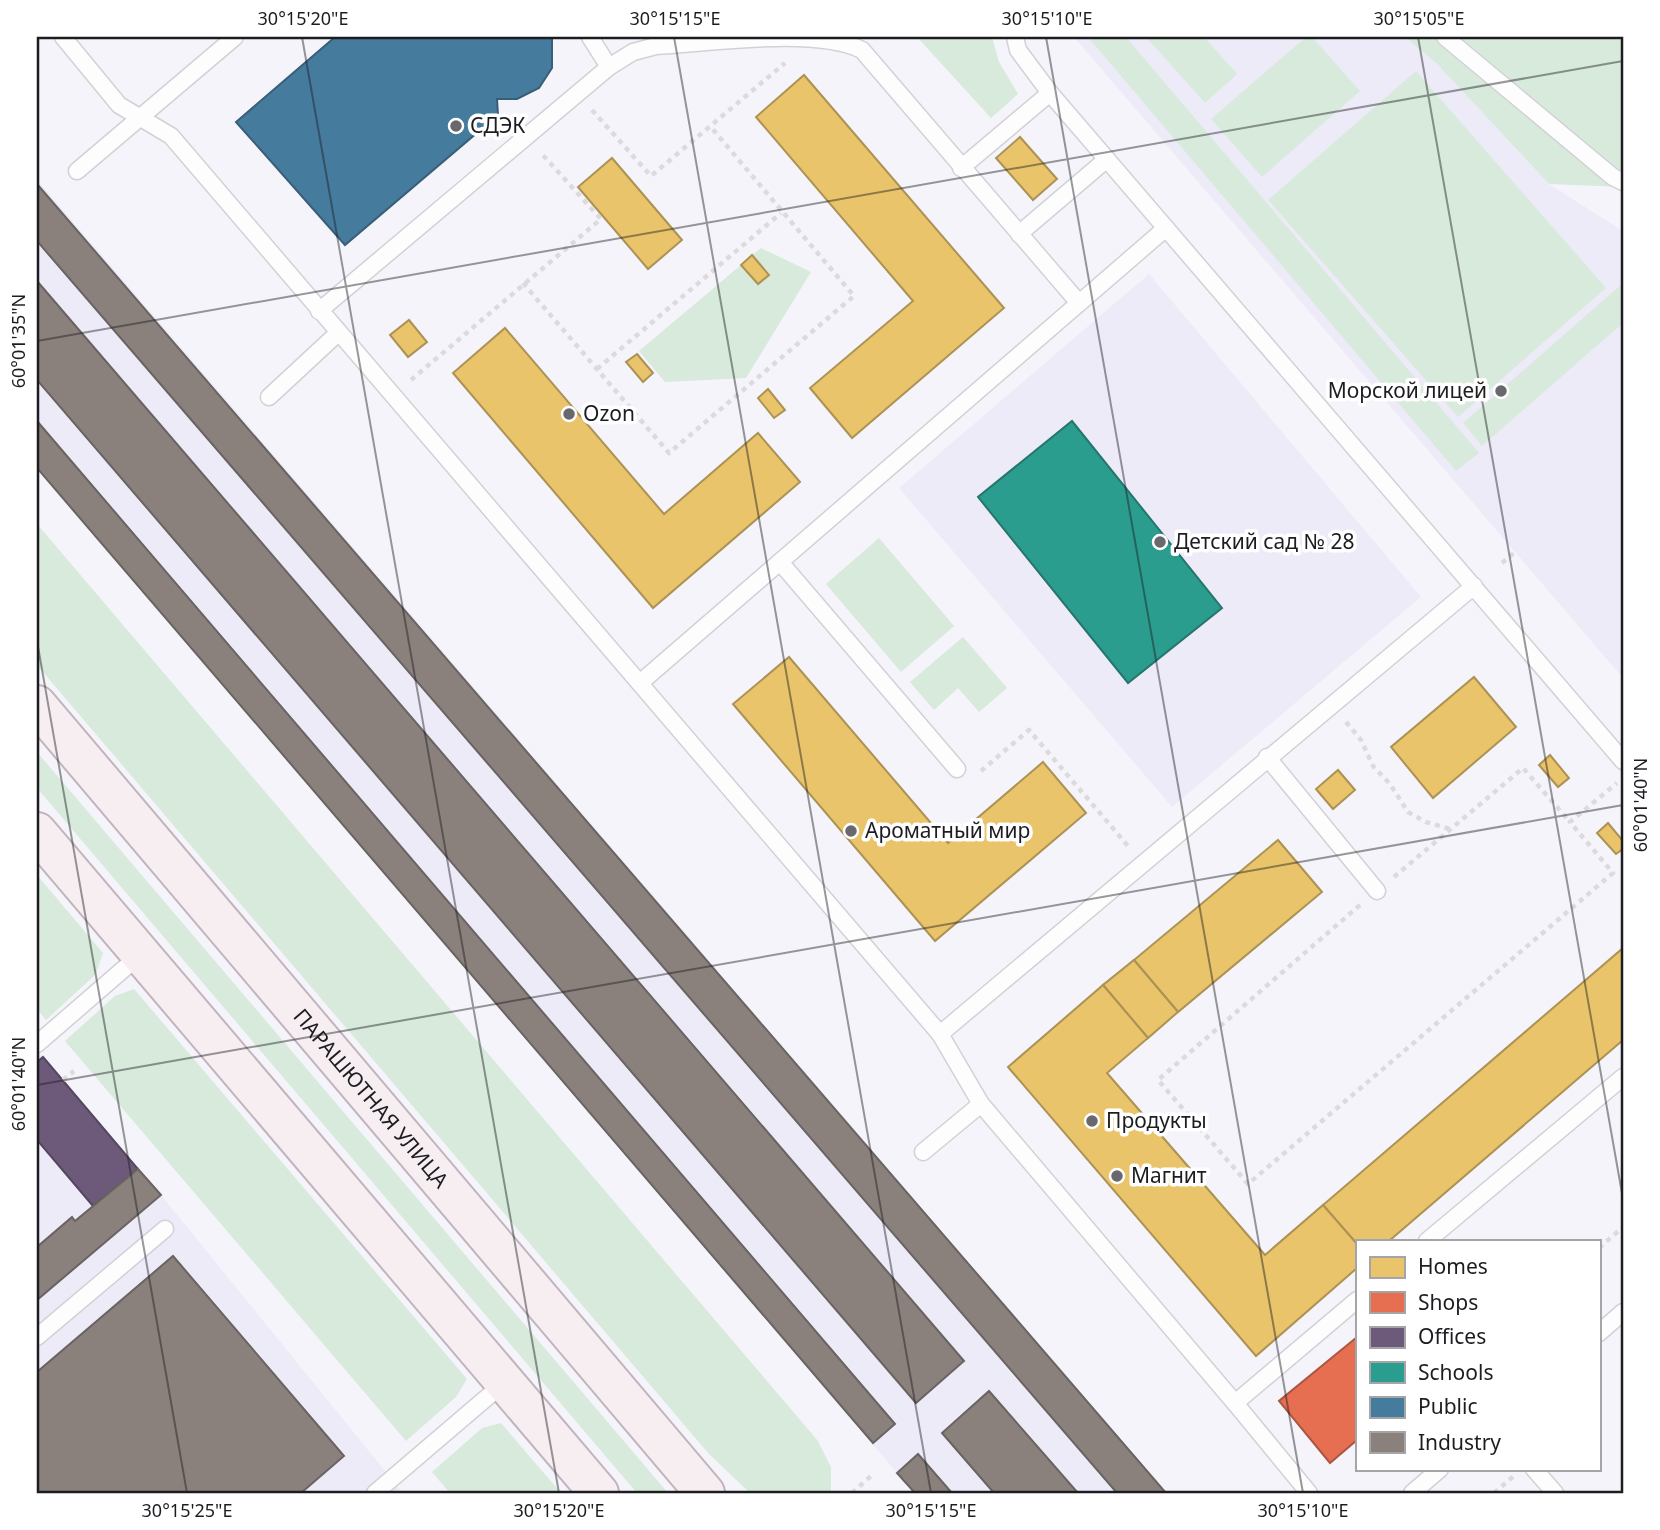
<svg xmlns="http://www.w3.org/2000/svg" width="1660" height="1530" font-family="'Noto Sans',sans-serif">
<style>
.built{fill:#eeebf9}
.green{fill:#d7eadb}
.homes{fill:#e9c46a;stroke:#ac9254;stroke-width:2}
.shops{fill:#e76f51;stroke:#aa5643;stroke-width:2}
.offices{fill:#6d597a;stroke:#55475f;stroke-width:2}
.schools{fill:#2a9d8f;stroke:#26766e;stroke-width:2}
.public{fill:#457b9d;stroke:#395e78;stroke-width:2}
.industry{fill:#8a817c;stroke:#696361;stroke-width:2}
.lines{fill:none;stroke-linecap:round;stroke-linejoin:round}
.service-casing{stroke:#d2d1d6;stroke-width:19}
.primary-casing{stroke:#c2b4bd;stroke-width:42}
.path{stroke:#dcdadd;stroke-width:4.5;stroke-dasharray:5 5;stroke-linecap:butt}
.service{stroke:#fefdfe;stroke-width:16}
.primary{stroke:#f7eef2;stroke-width:38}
.ticks{fill:none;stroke:#1d1c21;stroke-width:2;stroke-opacity:0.45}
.poi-dot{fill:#69686d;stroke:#fff;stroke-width:2.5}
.labels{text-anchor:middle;stroke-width:7;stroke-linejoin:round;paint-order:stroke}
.poi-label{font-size:21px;fill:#1d1c21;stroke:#fff;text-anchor:start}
.street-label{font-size:21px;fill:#1d1c21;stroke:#fff}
.neatline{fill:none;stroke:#1d1c21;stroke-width:2.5}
.ticks-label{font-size:18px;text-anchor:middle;fill:#1d1c21}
</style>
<rect width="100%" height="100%" fill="#f5f4fa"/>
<g class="built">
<polygon points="1074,37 1405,37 1437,64 1549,184 1623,231 1623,678"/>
<polygon points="37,180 1167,1493 915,1493 897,1473 37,468"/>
<polygon points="1149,274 1421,597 1172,807 899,488"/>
<polygon points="37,1050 161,1195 403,1493 37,1493"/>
</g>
<g class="green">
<polygon points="917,37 992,37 999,62 1018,94 991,118"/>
<polygon points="1088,37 1126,37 1479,453 1456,471"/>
<polygon points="1146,37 1204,37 1237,74 1205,103"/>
<polygon points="1306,37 1312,37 1360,91 1262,177 1211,119"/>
<polygon points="1405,37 1623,37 1623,187 1549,184 1437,64"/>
<polygon points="1416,71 1606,288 1458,417 1268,200"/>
<polygon points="761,248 811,272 746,378 665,382 639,351 741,265 758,284 769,276 752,255"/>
<polygon points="1623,283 1623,323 1482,446 1463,423"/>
<polygon points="37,524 818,1441 831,1467 831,1493 750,1493 709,1454 37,665"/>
<polygon points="879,538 954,626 901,672 826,584"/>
<polygon points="963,637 1007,688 979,712 958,688 934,710 910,682"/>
<polygon points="37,752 668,1493 637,1493 37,788"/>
<polygon points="37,875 103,953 96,974 46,1020 37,1009"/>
<polygon points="134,989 467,1379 456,1397 406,1441 65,1041 115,996"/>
<polygon points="501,1423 561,1493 450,1493 432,1472 482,1428"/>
</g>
<g class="homes">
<polygon points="804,75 1004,308 852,438 810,388 913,301 756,117"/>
<polygon points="1020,137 1057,179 1033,200 996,158"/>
<polygon points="612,158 682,240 648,269 578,187"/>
<polygon points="752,255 769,275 758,284 741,265"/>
<polygon points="409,320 427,342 408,357 390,335"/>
<polygon points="505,328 664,514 758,433 800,482 653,608 453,373"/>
<polygon points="637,354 653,373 643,382 626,362"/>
<polygon points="768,389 785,410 774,418 758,398"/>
<polygon points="789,657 948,843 1043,762 1086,813 935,941 733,704"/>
<polygon points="1474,677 1516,727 1433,798 1391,747"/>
<polygon points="1550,755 1569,778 1558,787 1539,765"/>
<polygon points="1338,770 1355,790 1333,809 1316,789"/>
<polygon points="1608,823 1623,841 1623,849 1616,854 1597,833"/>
<polygon points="1278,840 1322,892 1178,1012 1134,960"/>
<polygon points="1623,948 1623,1040 1389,1241 1357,1241 1357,1244 1323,1205"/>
<polygon points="1134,960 1178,1012 1148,1038 1103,985"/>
<polygon points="1103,985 1148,1038 1107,1073 1265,1255 1323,1205 1357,1244 1357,1268 1256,1356 1008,1067"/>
</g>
<polygon class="shops" points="1357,1337 1357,1440 1330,1463 1279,1401"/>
<polygon class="offices" points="43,1057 138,1169 93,1206 37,1140 37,1062"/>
<polygon class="schools" points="1072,421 1222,608 1128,683 978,497"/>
<polygon class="public" points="335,37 552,37 552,68 539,88 517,99 497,99 498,115 345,245 236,122"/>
<g class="industry">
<polygon points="37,184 1166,1493 1117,1493 37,241"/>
<polygon points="37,281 964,1361 916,1403 37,380"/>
<polygon points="37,421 895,1424 873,1443 37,468"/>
<polygon points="138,1169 161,1195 37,1300 37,1247 72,1217 75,1221"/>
<polygon points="173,1256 344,1456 301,1493 37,1493 37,1372"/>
<polygon points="989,1391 1078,1493 994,1493 942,1433"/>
<polygon points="918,1454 952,1493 915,1493 897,1473"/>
</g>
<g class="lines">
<g class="service-casing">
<g id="service">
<polyline points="63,37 119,105 171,136 940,1034"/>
<polyline points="590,37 609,67"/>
<polyline points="1015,37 1018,50 1050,93 1623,761"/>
<polyline points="1445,37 1613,177 1623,182"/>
<polyline points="961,168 1050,93"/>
<polyline points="77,171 235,37"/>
<polyline points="1019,234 1107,159"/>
<path d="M319 311 609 67 633 52 656 46C711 43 815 27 862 50L1079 303"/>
<polyline points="269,397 338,333"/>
<polyline points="780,562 957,769"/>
<polyline points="641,682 1166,228"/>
<polyline points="1267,757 1377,891"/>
<polyline points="37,1044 141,954"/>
<polyline points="923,1152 981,1104"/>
<polyline points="1427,1241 1623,1077"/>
<polyline points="1357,1300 1235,1403 981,1104 940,1034 1474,586"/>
<polyline points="1599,1333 1623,1312"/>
<polyline points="37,1337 165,1229"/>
<polyline points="1235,1403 1309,1493"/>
<polyline points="1534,1469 1555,1493"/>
<polyline points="375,1493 505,1382"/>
<polyline points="1412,1493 1440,1469"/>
</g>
</g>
<g class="primary-casing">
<g id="primary">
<path id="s1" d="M37 705 705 1493"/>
<polyline points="37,832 599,1493"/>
</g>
</g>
<g class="path">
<polyline points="592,110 651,176 785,63"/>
<polyline points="523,283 669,453 854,296 710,126"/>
<polyline points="597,369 781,213"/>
<polyline points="411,380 601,219 541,153"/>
<polyline points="1502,563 1515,552"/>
<polyline points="1346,722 1361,740 1373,766 1390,784 1408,812 1426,822 1450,829"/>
<polyline points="981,771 1029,730 1128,846"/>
<polyline points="1394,877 1523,768 1570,822"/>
<polyline points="1360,905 1158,1080 1248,1184 1613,873 1570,822 1617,783"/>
<polyline points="63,1080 74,1071"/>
<polyline points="1599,1248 1623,1227"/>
<polyline points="852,1493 871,1476"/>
<polyline points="1494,1493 1514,1476"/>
</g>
<use href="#service" class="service"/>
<use href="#primary" class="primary"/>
</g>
<path class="ticks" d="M302 37 559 1493M674 37 931 1493M1046 37 1303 1493M1418 37 1623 1199M37 341 1623 61M37 641 187 1493M37 1085 1623 805"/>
<g class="poi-dot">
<circle cx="456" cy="126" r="7"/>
<circle cx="1501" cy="391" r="7"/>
<circle cx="569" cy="414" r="7"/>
<circle cx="1160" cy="542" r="7"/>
<circle cx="851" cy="831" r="7"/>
<circle cx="1092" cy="1121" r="7"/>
<circle cx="1117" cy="1176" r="7"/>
</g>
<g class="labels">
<g class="poi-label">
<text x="470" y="133">СДЭК</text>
<text x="1487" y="398" text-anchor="end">Морской лицей</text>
<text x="583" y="421">Ozon</text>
<text x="1174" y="549">Детский сад № 28</text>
<text x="865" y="838">Ароматный мир</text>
<text x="1106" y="1128">Продукты</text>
<text x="1131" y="1183">Магнит</text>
</g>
<g class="street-label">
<text dy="7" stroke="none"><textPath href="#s1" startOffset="516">ПАРАШЮТНАЯ УЛИЦА</textPath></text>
</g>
</g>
<rect width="1660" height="1530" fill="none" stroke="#ffffff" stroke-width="77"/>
<rect x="1356" y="1240" width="245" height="231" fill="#ffffff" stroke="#a5a4a6" stroke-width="2"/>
<rect x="1370" y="1257" width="35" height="21" fill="#e9c46a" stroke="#a5a4a6" stroke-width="2"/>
<text x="1418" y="1274" font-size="21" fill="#1d1c21">Homes</text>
<rect x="1370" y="1292" width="35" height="21" fill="#e76f51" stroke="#a5a4a6" stroke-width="2"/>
<text x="1418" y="1310" font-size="21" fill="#1d1c21">Shops</text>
<rect x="1370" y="1327" width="35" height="21" fill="#6d597a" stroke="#a5a4a6" stroke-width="2"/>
<text x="1418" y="1344" font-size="21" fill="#1d1c21">Offices</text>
<rect x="1370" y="1362" width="35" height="21" fill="#2a9d8f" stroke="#a5a4a6" stroke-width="2"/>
<text x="1418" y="1380" font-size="21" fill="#1d1c21">Schools</text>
<rect x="1370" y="1397" width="35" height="21" fill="#457b9d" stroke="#a5a4a6" stroke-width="2"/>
<text x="1418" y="1414" font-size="21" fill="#1d1c21">Public</text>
<rect x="1370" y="1432" width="35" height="21" fill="#8a817c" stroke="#a5a4a6" stroke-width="2"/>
<text x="1418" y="1450" font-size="21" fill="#1d1c21">Industry</text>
<rect x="38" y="38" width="1584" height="1454" class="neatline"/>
<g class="ticks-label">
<text x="303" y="25">30°15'20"E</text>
<text x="675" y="25">30°15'15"E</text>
<text x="1047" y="25">30°15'10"E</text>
<text x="1419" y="25">30°15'05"E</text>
<text transform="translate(19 341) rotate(-90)" y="6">60°01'35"N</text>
<text transform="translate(1641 805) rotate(-90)" y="6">60°01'40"N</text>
<text transform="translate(19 1084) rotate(-90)" y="6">60°01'40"N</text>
<text x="187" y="1517">30°15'25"E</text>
<text x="559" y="1517">30°15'20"E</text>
<text x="931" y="1517">30°15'15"E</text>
<text x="1303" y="1517">30°15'10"E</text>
</g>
</svg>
